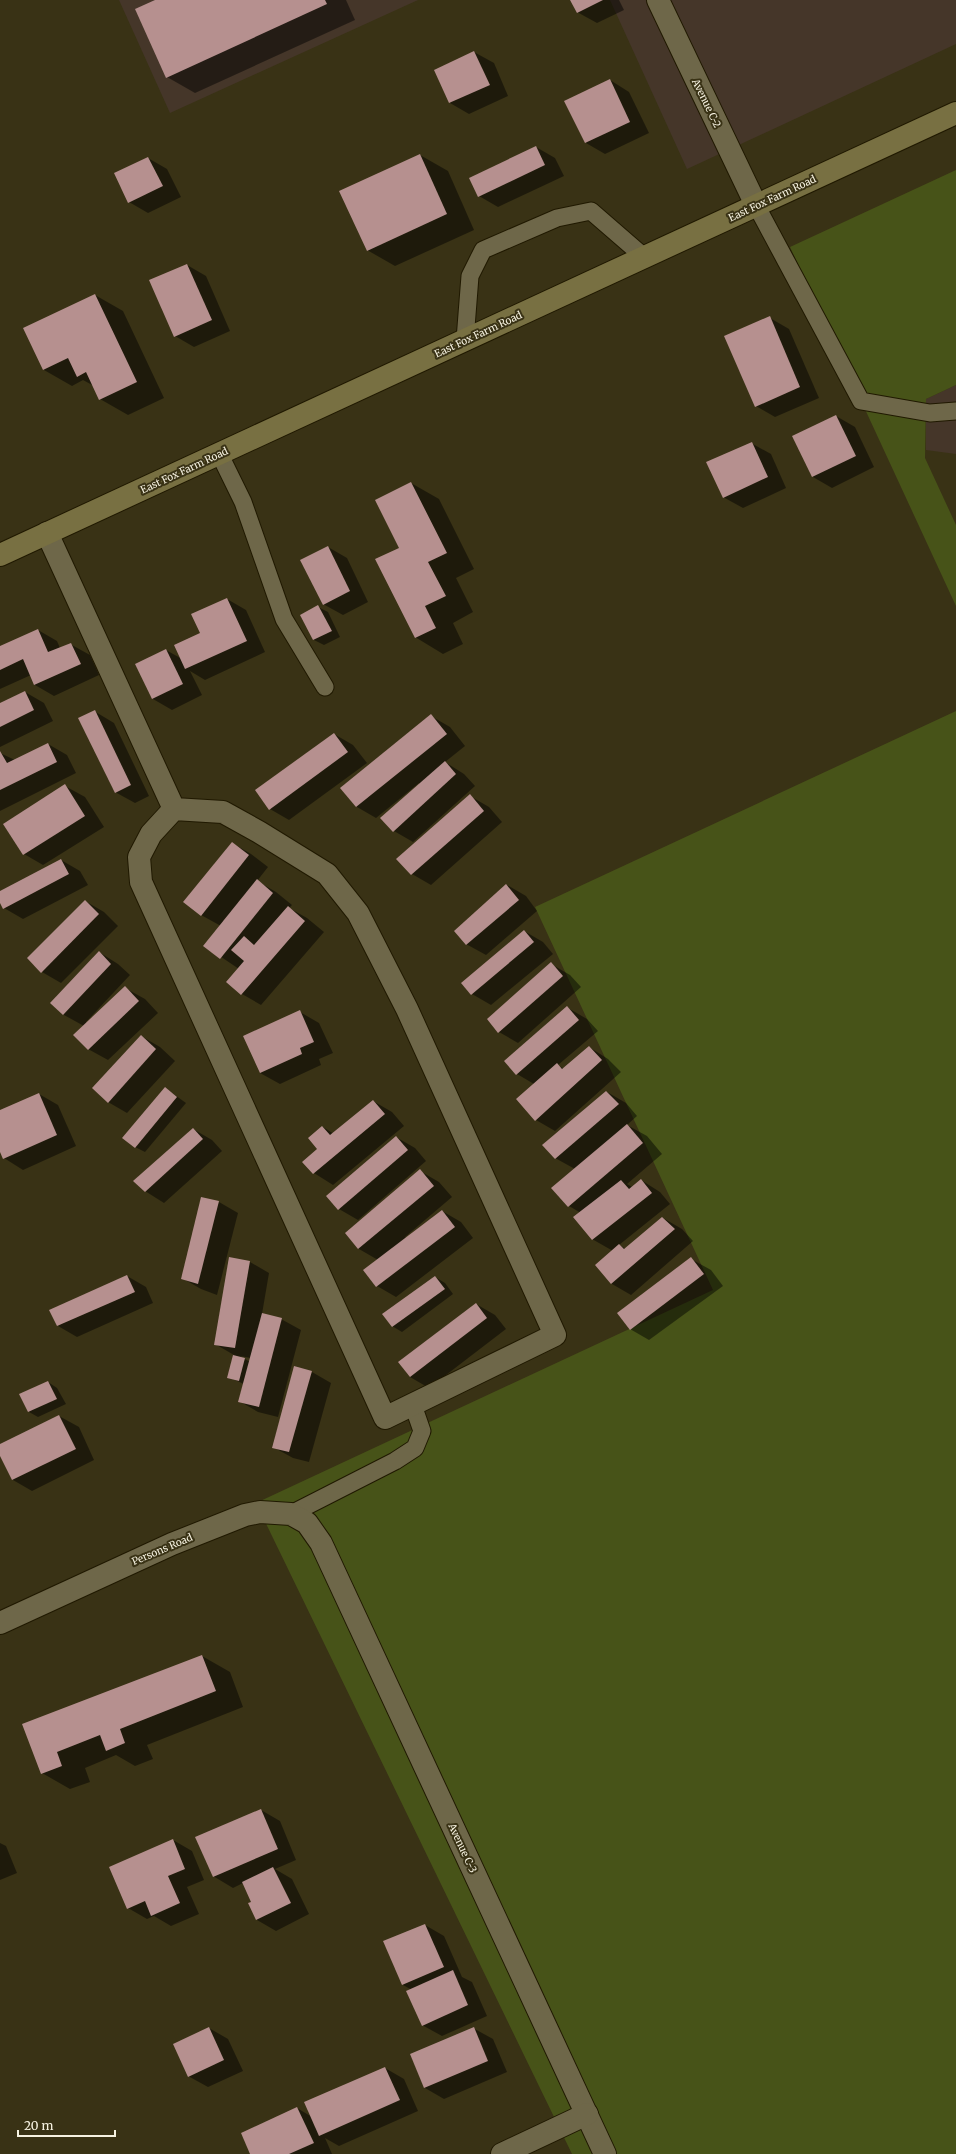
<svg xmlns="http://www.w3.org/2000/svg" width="956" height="2154" font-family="Merriweather,serif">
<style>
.industrial{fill:#453629}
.green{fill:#475318}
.shadow{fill:#0007;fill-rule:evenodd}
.building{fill:#b6908f}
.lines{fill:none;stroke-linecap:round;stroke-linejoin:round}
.lane-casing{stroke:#201900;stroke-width:19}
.street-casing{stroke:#201900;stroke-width:24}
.secondary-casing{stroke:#201900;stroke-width:24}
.lane{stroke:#6e6749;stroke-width:17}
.street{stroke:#6e6749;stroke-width:22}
.secondary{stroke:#787042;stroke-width:22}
.labels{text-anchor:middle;stroke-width:4;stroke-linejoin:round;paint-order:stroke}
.street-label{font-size:10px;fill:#f6f2e1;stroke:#393215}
</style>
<rect width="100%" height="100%" fill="#393215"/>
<g class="industrial">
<polygon points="119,0 418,0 170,113"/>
<polygon points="610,0 956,0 956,44 687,169"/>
<polygon points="956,385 956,454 926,450 926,399"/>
</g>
<g class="green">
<polygon points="956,170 956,385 926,399 925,458 956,525 956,606 790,247"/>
<polygon points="956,711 956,2154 572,2154 256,1503 713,1290 535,907"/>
</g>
<g class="shadow">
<polygon points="158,0 346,0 355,20 195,93 167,77"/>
<polygon points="572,0 619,0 624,10 597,23 577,12"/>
<polygon points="474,52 494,63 508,96 469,114 450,103"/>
<polygon points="610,80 629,92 649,133 605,154 586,143"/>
<polygon points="536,147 555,158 564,176 498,207 479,196"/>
<polygon points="420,155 448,171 474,230 395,266 367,250"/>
<polygon points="148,158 167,169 181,197 148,213 129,202"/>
<polygon points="187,265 206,276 230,331 194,347 175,336"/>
<polygon points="95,295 123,311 164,398 128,415 100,399 94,386 83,380 72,386 44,370 24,329"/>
<polygon points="770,318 789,329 819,398 775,417 756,406"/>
<polygon points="836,416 855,427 874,467 832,488 813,477"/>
<polygon points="751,443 771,454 786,488 743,508 723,497"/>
<polygon points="411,483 439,499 474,569 456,578 473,612 453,623 463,644 443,654 415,637 400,548"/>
<polygon points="328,547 347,558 368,602 343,615 323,604"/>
<polygon points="227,599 246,610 265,652 205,680 190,671 202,695 172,710 153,699 136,665 166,650 182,659"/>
<polygon points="318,607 328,612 340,637 324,645 314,640 302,615"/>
<polygon points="38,630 57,641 60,648 70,644 90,655 99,675 54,696 35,685 31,675 0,689 0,647"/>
<polygon points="25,692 44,703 53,721 0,747 0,704"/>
<polygon points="94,711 114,723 149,796 135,803 115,792"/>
<polygon points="431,716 450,727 465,746 445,762 464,774 475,786 413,842 394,831 420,785 419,783 376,818 357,807 342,788"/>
<polygon points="334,734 353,745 367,763 289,820 270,809"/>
<polygon points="48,744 67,755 76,773 0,811 0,753 15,760"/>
<polygon points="65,786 85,797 104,827 43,865 24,854 5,824"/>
<polygon points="470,796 489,807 502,822 431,885 412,874"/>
<polygon points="232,843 251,854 268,867 257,881 276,892 292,905 289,908 307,918 324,932 261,1005 242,994 227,982 239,969 205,946 221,926 201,915"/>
<polygon points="61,860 80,871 88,885 23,919 4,908 0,901 0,892"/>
<polygon points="507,885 526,896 537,911 486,955 466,944"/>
<polygon points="85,901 104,912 118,926 61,983 42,972"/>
<polygon points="524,931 543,942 553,954 491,1005 472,994"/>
<polygon points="99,952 118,964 130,975 86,1022 87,1024 125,988 145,999 158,1013 108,1060 88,1049 84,1026 64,1015 51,1003"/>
<polygon points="551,964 570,975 581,987 518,1043 499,1032"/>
<polygon points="568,1008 587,1019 598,1031 558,1065 564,1069 589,1047 608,1059 621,1072 555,1131 536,1120 534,1084 517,1074"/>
<polygon points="300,1012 319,1023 333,1053 319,1059 321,1065 280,1084 260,1073"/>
<polygon points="141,1036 160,1047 175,1061 127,1113 108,1102"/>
<polygon points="165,1088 186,1103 145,1152 135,1147"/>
<polygon points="607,1092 626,1103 637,1116 627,1125 647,1136 662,1154 627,1184 632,1187 641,1180 660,1192 670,1204 619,1245 626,1249 663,1218 682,1229 693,1241 631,1295 612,1284 596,1265 613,1251 592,1239 581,1213 569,1206 575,1169 555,1158"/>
<polygon points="39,1094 58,1105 76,1146 23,1170 4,1158 0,1150 0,1111"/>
<polygon points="373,1101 392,1112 404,1126 333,1185 314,1173 304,1162 319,1149 323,1127 334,1134"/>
<polygon points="193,1129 212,1140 222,1151 164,1203 145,1191"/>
<polygon points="396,1137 415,1148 426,1161 358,1220 339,1209"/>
<polygon points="420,1171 439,1182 452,1197 405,1237 406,1238 442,1211 461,1222 473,1238 396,1297 377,1286 378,1260 359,1249 346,1233"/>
<polygon points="219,1202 238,1213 217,1295 201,1289 182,1278"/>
<polygon points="691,1259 711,1270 723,1286 649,1340 630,1329"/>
<path d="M250 1262 269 1273 262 1314 281 1319 301 1330 278 1417 258 1412 239 1401 244 1384 228 1377 234 1355 215 1344ZM240 1356 251 1358 250 1362Z"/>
<polygon points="127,1276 146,1287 153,1303 77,1337 58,1326"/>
<polygon points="435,1277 445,1283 453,1294 402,1332 392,1326"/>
<polygon points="476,1304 495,1315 506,1329 429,1388 410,1377"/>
<polygon points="312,1372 331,1383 309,1462 293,1458 273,1447"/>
<polygon points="48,1382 57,1388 66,1404 38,1417 29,1412"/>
<polygon points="59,1416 79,1427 94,1460 32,1491 13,1480 0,1453 0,1445"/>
<polygon points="202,1656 230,1672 243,1707 147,1745 153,1759 135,1766 116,1755 85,1768 90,1782 70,1789 42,1773 23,1725"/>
<polygon points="261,1810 280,1821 296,1860 275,1869 292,1879 309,1914 276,1931 257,1920 249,1904 253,1902 243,1883 233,1888 213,1876"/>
<polygon points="173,1840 192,1851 204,1880 187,1887 199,1914 171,1926 154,1916 147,1919 128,1908"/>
<polygon points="0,1843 6,1846 17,1873 0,1880"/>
<polygon points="425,1925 444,1936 462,1977 472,1982 487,2016 442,2036 422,2025 412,1990 403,1985"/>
<polygon points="209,2028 228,2039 243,2071 208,2087 188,2076"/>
<polygon points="473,2028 493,2039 507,2072 444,2099 425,2088 411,2055"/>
<polygon points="385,2068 404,2079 418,2111 339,2146 325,2138 332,2154 251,2154 297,2108 312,2117"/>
</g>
<g class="building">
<polygon points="155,0 325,0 327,4 166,78 135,9"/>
<polygon points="570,0 603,0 577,13"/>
<polygon points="474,51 490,85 449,103 434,70"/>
<polygon points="610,79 630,122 585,143 564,101"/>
<polygon points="536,146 545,165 478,197 469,178"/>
<polygon points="420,154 447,214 367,251 339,191"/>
<polygon points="148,157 163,186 128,203 114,173"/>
<polygon points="187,264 212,320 174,337 149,280"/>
<polygon points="95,294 137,382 99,400 86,372 77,377 68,358 43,370 23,328"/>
<polygon points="770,316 800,387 755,407 724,336"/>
<polygon points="836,415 856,456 812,477 792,436"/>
<polygon points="752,442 768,477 723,498 706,462"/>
<polygon points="411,482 447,553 428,562 446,596 425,606 436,628 415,638 375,559 399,548 375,500"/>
<polygon points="328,546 350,591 323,605 300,560"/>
<polygon points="227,598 247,641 185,669 174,645 200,633 191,614"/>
<polygon points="318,605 332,631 313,640 300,615"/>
<polygon points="38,629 48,652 71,643 81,664 34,685 23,659 0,670 0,646"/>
<polygon points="166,649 183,684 152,699 135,664"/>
<polygon points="25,691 34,710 0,727 0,703"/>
<polygon points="95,710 131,785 115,793 78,718"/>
<polygon points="431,714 447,734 356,807 340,788"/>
<polygon points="334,733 348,752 269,810 255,790"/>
<polygon points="48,743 57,762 0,790 0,751 7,763"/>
<polygon points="445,761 456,774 393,832 380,818"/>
<polygon points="65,784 85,816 23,855 3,824"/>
<polygon points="470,794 484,811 411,875 396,859"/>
<polygon points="232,842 249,855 201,916 183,902"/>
<polygon points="61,859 69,874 3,909 0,903 0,891"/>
<polygon points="257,879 273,893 220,959 203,946"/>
<polygon points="506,884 519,900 466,945 454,931"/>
<polygon points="85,900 99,914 41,973 27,958"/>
<polygon points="288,906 305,921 241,995 226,982 244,961 231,950 244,936 254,945"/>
<polygon points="524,930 534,942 471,995 461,983"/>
<polygon points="99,951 111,964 63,1015 50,1003"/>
<polygon points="551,962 563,976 498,1033 487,1019"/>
<polygon points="125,986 139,1001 88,1050 73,1035"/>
<polygon points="567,1006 579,1020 516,1075 504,1061"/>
<polygon points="300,1010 314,1042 300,1048 302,1054 260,1073 243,1036"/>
<polygon points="141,1035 156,1049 108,1103 92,1088"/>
<polygon points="589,1046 602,1060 535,1121 516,1099 557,1063 562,1069"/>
<polygon points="165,1087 177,1097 135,1148 122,1138"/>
<polygon points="606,1091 619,1104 555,1159 542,1145"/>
<polygon points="39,1093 57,1135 3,1159 0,1152 0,1110"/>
<polygon points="373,1100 385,1114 313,1174 302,1162 317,1149 308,1138 322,1126 330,1135"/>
<polygon points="627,1124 643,1143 568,1207 551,1188"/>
<polygon points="193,1128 203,1139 145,1192 133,1181"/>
<polygon points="396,1136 408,1150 338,1210 326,1196"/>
<polygon points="420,1169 434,1186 358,1249 345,1233"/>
<polygon points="641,1179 652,1193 592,1240 573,1217 621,1180 629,1189"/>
<polygon points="201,1197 219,1201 198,1284 181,1279"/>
<polygon points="442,1210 455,1227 376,1287 363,1270"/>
<polygon points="662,1217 675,1229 611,1284 595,1265 619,1244 624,1249"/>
<polygon points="229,1257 250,1261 235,1348 214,1345"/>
<polygon points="691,1257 704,1274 630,1330 617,1313"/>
<polygon points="127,1275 135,1292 57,1326 49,1310"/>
<polygon points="435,1276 445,1289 392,1327 382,1314"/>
<polygon points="476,1303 487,1318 410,1377 398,1362"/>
<polygon points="262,1313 282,1318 259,1407 238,1402"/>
<polygon points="233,1355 245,1358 239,1381 227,1378"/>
<polygon points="294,1366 312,1371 289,1452 272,1448"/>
<polygon points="48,1381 57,1399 28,1412 19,1394"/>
<polygon points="59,1415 76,1449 12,1480 0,1456 0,1444"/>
<polygon points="202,1655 216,1691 120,1729 125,1743 106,1751 100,1735 57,1752 62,1766 41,1774 22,1724"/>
<polygon points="261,1809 278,1849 213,1877 195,1837"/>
<polygon points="173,1839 185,1869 168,1876 180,1903 151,1916 145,1901 127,1909 109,1867"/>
<polygon points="273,1867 291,1903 256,1920 248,1903 251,1902 242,1882"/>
<polygon points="425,1924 444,1967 402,1985 383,1941"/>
<polygon points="453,1970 468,2005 422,2026 406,1991"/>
<polygon points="209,2027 224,2060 188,2077 173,2044"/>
<polygon points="474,2027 488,2061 424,2088 410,2054"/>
<polygon points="385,2067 400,2100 319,2136 304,2102"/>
<polygon points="297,2107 314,2143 289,2154 250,2154 241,2133"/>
</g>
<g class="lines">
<g class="lane-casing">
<g id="lane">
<polyline points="756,205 861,401 930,413 956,411"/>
<polyline points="465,340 470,276 483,250 557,218 591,211 644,257"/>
<polyline points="219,453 243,502 284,619 325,687"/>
<polyline points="291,1514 395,1461 415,1448 422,1431 413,1405"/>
</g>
</g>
<g class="street-casing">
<g id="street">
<polyline points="658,0 756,205"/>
<polyline points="47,533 174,809 151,834 139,857 141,882 385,1418 555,1335 407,1009 358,913 327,874 259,832 223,812 174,809"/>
<polyline points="0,1623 172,1544 245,1515 260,1512 291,1514 307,1523 321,1543 605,2154"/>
<polyline points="502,2154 587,2114"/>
</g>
</g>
<g class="secondary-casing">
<polyline id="secondary" points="0,555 956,113"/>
</g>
<use href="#lane" class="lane"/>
<use href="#street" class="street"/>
<use href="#secondary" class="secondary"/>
</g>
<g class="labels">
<g class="street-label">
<text transform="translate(707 103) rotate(64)" y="4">Avenue C-2</text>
<text transform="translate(772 198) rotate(-25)" y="4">East Fox Farm Road</text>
<text transform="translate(478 334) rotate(-25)" y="4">East Fox Farm Road</text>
<text transform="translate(184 470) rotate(-25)" y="4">East Fox Farm Road</text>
<text transform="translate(162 1549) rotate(-23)" y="4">Persons Road</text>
<text transform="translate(463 1848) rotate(65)" y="4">Avenue C-3</text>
</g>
</g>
<path d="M18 2130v6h97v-6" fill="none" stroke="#f6f2e1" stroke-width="2"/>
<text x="24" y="2130" font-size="12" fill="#f6f2e1" stroke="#393215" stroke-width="3" paint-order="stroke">20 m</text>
</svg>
